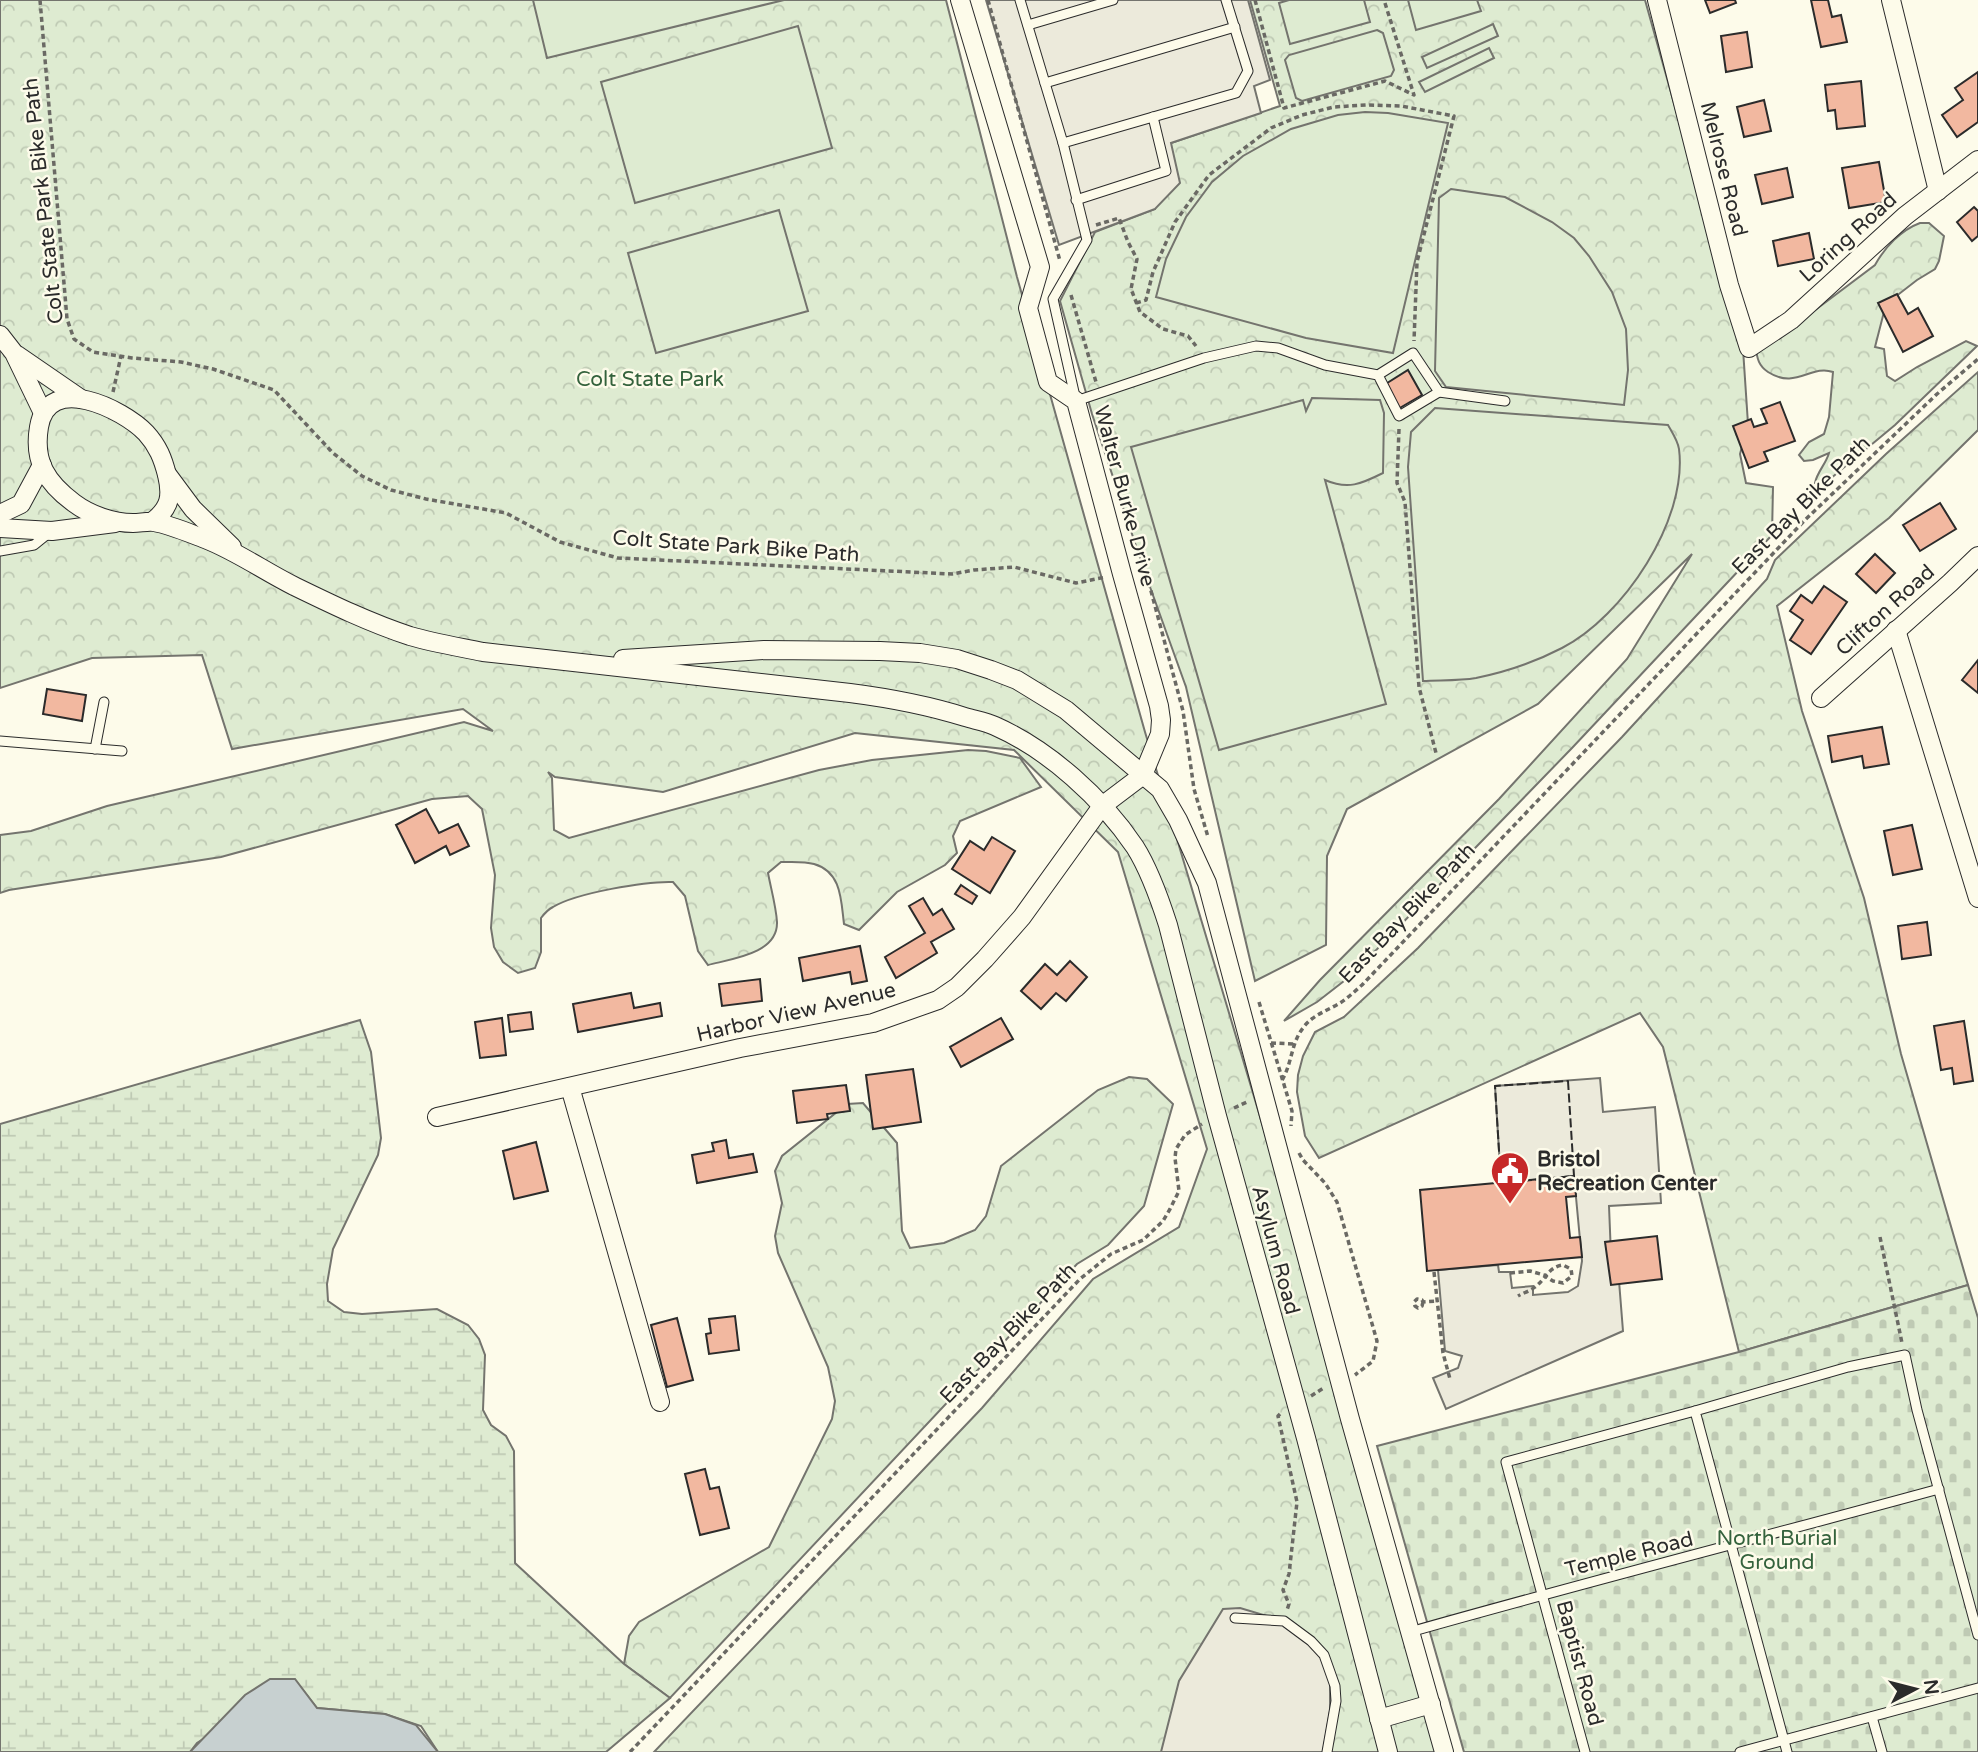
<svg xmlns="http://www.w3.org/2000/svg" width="1978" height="1752" font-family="'Varela Round',sans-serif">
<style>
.forest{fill:url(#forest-crowns);stroke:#74746e;stroke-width:2}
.wetland{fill:url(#wetland-marsh);stroke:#74746e;stroke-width:2}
.cemetery{fill:url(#cemetery-stones);stroke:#74746e;stroke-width:2}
.pitch{fill:#deebd1;stroke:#74746e;stroke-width:2}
.parking{fill:#eceadb;stroke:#74746e;stroke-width:2}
.water{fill:#c7d0d0;stroke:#74746e;stroke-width:2}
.building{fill:#f2b8a0;stroke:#2b2b2b;stroke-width:2}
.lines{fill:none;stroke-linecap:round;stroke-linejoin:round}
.service-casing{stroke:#2b2b2b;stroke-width:11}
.minor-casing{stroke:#2b2b2b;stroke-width:20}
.path{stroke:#6a6964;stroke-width:3.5;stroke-dasharray:5 3.5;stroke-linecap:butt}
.service{stroke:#fdfbea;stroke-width:9}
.minor{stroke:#fdfbea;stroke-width:18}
.fence{stroke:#2b2b2b;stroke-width:2;stroke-dasharray:9 3.5;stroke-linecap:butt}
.labels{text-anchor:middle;stroke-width:5;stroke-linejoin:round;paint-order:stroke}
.street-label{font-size:21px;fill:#2b2b2b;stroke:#fdfbea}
.park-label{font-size:21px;fill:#34623c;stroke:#fdfbea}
.poi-label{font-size:21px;font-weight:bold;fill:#2b2b2b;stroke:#fdfbea;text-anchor:start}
</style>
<defs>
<pattern id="forest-crowns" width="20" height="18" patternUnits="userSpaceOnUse" patternTransform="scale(1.75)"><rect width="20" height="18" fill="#deebd1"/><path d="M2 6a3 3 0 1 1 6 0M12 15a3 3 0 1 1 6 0" fill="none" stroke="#bfcab4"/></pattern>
<pattern id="wetland-marsh" width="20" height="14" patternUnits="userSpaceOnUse" patternTransform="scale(1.75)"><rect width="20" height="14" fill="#deebd1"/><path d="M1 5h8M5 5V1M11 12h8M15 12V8" fill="none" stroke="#bfcab4"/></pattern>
<pattern id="cemetery-stones" width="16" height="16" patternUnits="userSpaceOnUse" patternTransform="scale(1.75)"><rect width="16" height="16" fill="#deebd1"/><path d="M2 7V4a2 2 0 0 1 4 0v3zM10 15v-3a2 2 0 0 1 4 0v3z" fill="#bfcab4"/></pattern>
</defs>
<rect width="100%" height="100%" fill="#fdfbea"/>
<g class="forest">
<path d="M0 0H946L1017 277 1145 732 1450 1752H654L982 1408 1093 1279 1179 1227 1207 1149 1118 852 1014 750 855 733 663 792 555 777 548 772 552 778 554 830 569 838 819 770 872 760 968 750 986 751 1020 758 1041 787 960 821 953 836 957 853 945 865 897 892 859 930 844 924C841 901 842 872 814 864 804 861 791 862 781 862L768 873C771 889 776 906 777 922 778 954 731 959 708 965L698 951 685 896 673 882C646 881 576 893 553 907 549 909 544 914 541 918V952L535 968 518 973 503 962 494 947 491 928 495 875 482 809 468 796 432 799 221 857 9 890 0 893V835L31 831 107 806 464 722 493 731 463 709 232 749 202 655 92 658 0 688Z"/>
<polygon points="1250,0 1645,0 1743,349 1748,424 1740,454 1746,483 1773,487 1772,535 1572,748 1353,974 1317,1002 1284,1021 1320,980 1499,799 1627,659 1692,554 1538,704 1347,809 1327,856 1326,945 1255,981 1186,687 1145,573 1092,414 1060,301 1095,232 1155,209 1171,143 1280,106"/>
<path d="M1920 223H1929L1944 236 1939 261 1935 269 1917 280 1886 304 1875 347 1884 349 1887 376 1895 381 1917 367 1966 341 1977 346 1895 425 1824 484 1815 483C1817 472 1826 464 1829 453L1813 460 1804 461 1799 455 1809 442 1824 434 1829 417 1833 372C1811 364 1796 390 1768 372 1759 366 1757 359 1756 348L1786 332 1875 265C1885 247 1901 230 1920 223Z"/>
<polygon points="1978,372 1978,430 1889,518 1777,606 1802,711 1864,898 1901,1054 1968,1285 1739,1352 1663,1047 1640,1013 1319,1158 1305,1136 1297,1092 1298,1075 1303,1056 1315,1032 1344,1017 1418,948 1622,737 1767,579 1775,560 1886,454"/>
<polygon points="1129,1077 1147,1079 1173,1104 1144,1206 1108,1245 1077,1264 670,1698 624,1664 629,1636 639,1622 769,1547 832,1419 835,1401 828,1367 778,1253 775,1236 782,1203 775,1171 782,1156 847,1104 863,1103 897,1143 902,1231 910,1248 944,1243 975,1230 986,1216 1001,1166 1098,1090"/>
</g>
<polygon class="wetland" points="360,1020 371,1052 381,1138 378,1155 333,1249 327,1284 328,1301 344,1312 362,1314 437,1309 468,1325 479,1339 485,1355 483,1410 491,1425 506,1436 514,1451 515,1563 624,1664 670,1698 606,1752 438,1752 421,1726 385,1714 317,1708 295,1680 197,1743 190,1752 0,1752 0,1124"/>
<polygon class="cemetery" points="1968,1285 1978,1318 1978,1752 1464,1752 1377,1446 1739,1352"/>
<g class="pitch">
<polygon points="533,0 784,0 547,58"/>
<polygon points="1289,0 1364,0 1370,22 1290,44 1279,3"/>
<polygon points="1408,0 1477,0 1481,11 1416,30"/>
<polygon points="1493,24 1498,36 1427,68 1422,57"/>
<polygon points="798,26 832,148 635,203 601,82"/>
<polygon points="1377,30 1383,33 1394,70 1391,76 1302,101 1296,98 1285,60 1289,55"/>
<polygon points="1489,48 1494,58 1425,92 1419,82"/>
<polygon points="1365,112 1388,113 1448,123 1393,353 1306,338 1156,297 1166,259 1186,217 1212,182 1243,156 1291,129 1338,115"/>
<polygon points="1451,189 1505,197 1552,222 1574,238 1589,256 1612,292 1626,329 1628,370 1624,405 1446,387 1435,371 1439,198"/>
<polygon points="779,210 808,311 656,353 628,253"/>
<path d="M1312 398 1380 400 1384 413 1383 473C1361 484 1348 490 1325 480L1386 704 1219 750 1131 447 1303 400 1306 411Z"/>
<path d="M1435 408 1668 425C1672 432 1678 441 1679 449 1688 520 1623 617 1562 648 1535 662 1506 672 1476 678 1459 681 1440 680 1423 681L1408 467 1411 432Z"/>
</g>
<g class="parking">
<polygon points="986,0 1248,0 1270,80 1254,86 1261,113 1171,143 1180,183 1155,209 1059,245"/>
<polygon points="1600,1078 1603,1112 1655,1107 1661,1203 1609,1206 1612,1280 1619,1281 1623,1331 1446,1409 1433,1378 1458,1368 1462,1356 1445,1351 1438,1270 1498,1265 1499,1272 1510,1272 1512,1288 1533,1286 1533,1295 1568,1292 1578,1286 1582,1261 1574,1176 1501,1183 1495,1086"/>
<polygon points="1240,1608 1284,1621 1314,1646 1326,1662 1330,1678 1330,1711 1323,1752 1161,1752 1179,1681 1223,1609"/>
</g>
<polygon class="water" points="270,1679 295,1679 317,1708 385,1714 416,1725 438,1752 190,1752 245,1695"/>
<g class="building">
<polygon points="1705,0 1735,0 1736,3 1710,13"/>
<polygon points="1811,0 1828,0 1832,17 1841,15 1847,42 1821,47"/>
<polygon points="1747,32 1752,67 1726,72 1721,36"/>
<polygon points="1978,72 1978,122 1957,137 1942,115 1963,100 1955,88"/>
<polygon points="1861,81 1865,126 1837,129 1835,110 1828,111 1825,85"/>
<polygon points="1764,100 1771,131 1744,137 1737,107"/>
<polygon points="1879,162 1886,202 1849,208 1842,168"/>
<polygon points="1787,168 1793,197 1762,204 1755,175"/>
<polygon points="1974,207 1978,211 1978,236 1972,241 1957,222"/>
<polygon points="1809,233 1814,259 1778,266 1773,241"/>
<polygon points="1897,294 1908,314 1918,308 1933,336 1903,352 1878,303"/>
<polygon points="1408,370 1422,395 1398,409 1384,385"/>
<polygon points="1780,402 1795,441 1764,452 1768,461 1749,468 1733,426 1751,419 1754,427 1767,423 1761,409"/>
<polygon points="1940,503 1956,529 1920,551 1903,525"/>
<polygon points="1875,554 1895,573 1876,593 1856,574"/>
<polygon points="1824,586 1847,602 1811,654 1790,640 1803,620 1790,611 1801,595 1812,603"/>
<polygon points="1978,660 1978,693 1962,680"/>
<polygon points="47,689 86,695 82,721 43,714"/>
<polygon points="1882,727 1889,764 1864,768 1862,756 1832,762 1828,736"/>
<polygon points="426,809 439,833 458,824 469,846 450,855 446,846 415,863 396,825"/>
<polygon points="1912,825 1922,869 1893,875 1884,831"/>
<polygon points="992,837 1015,851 990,893 952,869 970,841 984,850"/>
<polygon points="961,885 977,896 972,904 955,894"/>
<polygon points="923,898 933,915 942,909 954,929 931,942 937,953 896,978 885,957 925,933 909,906"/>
<polygon points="1927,922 1931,955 1902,959 1898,926"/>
<polygon points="860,946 867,981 852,984 850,972 803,981 799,958"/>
<polygon points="1070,961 1087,977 1066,1001 1056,993 1041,1009 1021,991 1045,964 1057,975"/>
<polygon points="760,979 762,1001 722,1006 719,984"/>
<polygon points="631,993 634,1008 660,1003 662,1016 578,1032 573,1004"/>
<polygon points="531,1012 533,1029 510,1032 508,1015"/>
<polygon points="502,1018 506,1055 480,1058 475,1022"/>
<polygon points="1001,1018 1013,1039 961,1067 950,1047"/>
<polygon points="1964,1021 1973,1081 1954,1084 1952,1068 1941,1070 1934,1026"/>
<polygon points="913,1069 921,1122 873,1129 866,1075"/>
<polygon points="846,1085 850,1111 827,1114 828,1119 797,1123 793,1091"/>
<polygon points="726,1140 729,1158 753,1154 757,1172 697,1183 692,1155 714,1151 712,1143"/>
<polygon points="536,1142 548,1191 514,1199 503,1151"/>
<polygon points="1574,1176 1576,1196 1566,1197 1570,1238 1580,1237 1582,1257 1427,1271 1420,1190"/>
<polygon points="1657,1236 1662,1279 1611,1285 1605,1242"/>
<polygon points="735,1316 739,1350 709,1354 706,1334 711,1333 709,1319"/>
<polygon points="677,1318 693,1380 667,1387 651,1325"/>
<polygon points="705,1469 710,1489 719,1487 729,1528 700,1535 685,1474"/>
</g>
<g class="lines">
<g class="service-casing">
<g id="service">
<polyline points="1020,0 1063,143 1236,93 1248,71 1226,0"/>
<polyline points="1028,25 1113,0"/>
<polyline points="1045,83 1235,27"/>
<polyline points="1063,143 1087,240 1053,299 1076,401 1204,358 1256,346 1278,348 1325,365 1378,375 1413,353 1439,392 1399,416 1378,375"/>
<polyline points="1076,200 1166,171 1153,117"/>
<polyline points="1439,392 1505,401"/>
<polyline points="0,551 34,545 50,532"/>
<polyline points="0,741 122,751"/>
<polyline points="95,749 104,702"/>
<polyline points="1235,1618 1284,1621 1311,1641 1324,1655 1335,1686 1336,1701 1327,1752"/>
<path d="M1410 1632C1586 1582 1763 1537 1939 1489"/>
<polyline points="1872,1717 1882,1752"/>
<polyline points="1585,1752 1506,1462 1695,1411"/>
<polyline points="1740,1752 1978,1688"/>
<polyline points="1787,1752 1695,1411 1848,1367 1905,1355 1917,1410 1978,1635"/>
</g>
</g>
<g class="minor-casing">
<g id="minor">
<polyline points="1657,0 1729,285 1749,348 1791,320 1905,216 1978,160"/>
<polyline points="1891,0 1938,191"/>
<polyline points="0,335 14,353 43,413"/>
<polyline points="17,355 81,399"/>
<polyline points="167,474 193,509 232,547"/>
<polyline points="0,514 21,504 42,465"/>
<path d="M153 521C170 508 172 496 167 475 163 459 158 446 146 433 123 409 48 372 39 427 33 462 47 483 74 503 90 515 113 523 133 523 140 523 148 521 154 522 171 525 189 533 205 539 236 551 264 571 294 586 331 604 370 623 410 636 434 643 459 647 483 652L850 693C889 698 927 705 965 717 975 720 986 722 995 726 1049 750 1102 798 1135 847 1149 869 1160 900 1168 925L1217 1116 1306 1438 1388 1752"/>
<polyline points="0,528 52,531 115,523"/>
<polyline points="1896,630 1978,898"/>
<polyline points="623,659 764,650 880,651 920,653 957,659 991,670 1017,680 1066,710 1160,789 1178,820 1207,883 1350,1419 1444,1752"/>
<polyline points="1821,698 1950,583 1978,556"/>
<polyline points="570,1087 660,1402"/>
<polyline points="437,1117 740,1048 873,1023 938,1000 957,987 985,959 1022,917 1102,806 1143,775 1160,734 1161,720 1159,706 1122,574 1076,401 1048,382 1028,308 1040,267 960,0"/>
<polyline points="1379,1719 1431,1704"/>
</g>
</g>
<g class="path">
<polyline points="40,0 67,319 74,339 93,352 132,358 181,362 213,369 274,390 333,453 362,476 391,490 426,499 506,513 560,542 618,558 952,574 974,570 1014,567 1076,583 1106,577"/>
<polyline points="988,0 1060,261"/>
<polyline points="1255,0 1284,108 1385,81 1414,95 1384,0"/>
<polyline points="1096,225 1119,218 1128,242 1137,259 1131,289 1140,312 1163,329 1188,336 1196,346"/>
<polyline points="1071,295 1096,382"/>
<polyline points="1136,303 1146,300 1153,272 1175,222 1209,175 1271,128 1302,115 1334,107 1366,105 1401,106 1454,116 1417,262 1414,341"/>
<polyline points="113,392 121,356"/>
<polyline points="1399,429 1397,483 1405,502 1419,687 1436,753"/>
<polyline points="1138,572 1145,573 1151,591 1183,711 1194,789 1208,837"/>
<polyline points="1259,1002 1292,1111 1291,1126"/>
<polyline points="1271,1043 1295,1044"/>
<path d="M1282 1080C1292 1064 1291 1043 1303 1028 1312 1015 1327 1011 1340 1003 1348 998 1355 991 1362 985L1805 520 1937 394 1978 359"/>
<polyline points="1234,1108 1249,1101"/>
<polyline points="1299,1153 1303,1160 1325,1183 1337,1202 1377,1341 1373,1361 1355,1375"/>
<polyline points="1880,1237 1902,1343"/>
<polyline points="1434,1272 1443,1353 1450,1379"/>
<path d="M1510 1273 1530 1271 1544 1275 1545 1276 1553 1281 1563 1283 1572 1276 1571 1269 1563 1265C1548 1267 1546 1279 1535 1287 1530 1291 1523 1293 1518 1296"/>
<polyline points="1423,1302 1422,1306 1418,1308 1415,1306 1414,1302 1417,1299 1422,1300 1423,1302 1438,1301"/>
<polyline points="1311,1396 1325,1387"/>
<polyline points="1280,1414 1278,1416 1297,1502 1289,1574 1283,1590 1289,1604 1287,1610"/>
<polyline points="630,1752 1080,1279 1111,1254 1143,1240 1163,1221 1170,1209 1179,1191 1175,1158 1176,1149 1185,1135 1202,1124"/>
</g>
<use href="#service" class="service"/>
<use href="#minor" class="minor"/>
<polygon class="fence" points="1568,1081 1574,1176 1501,1183 1495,1086"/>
</g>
<defs>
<g id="civic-pin" transform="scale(2.0125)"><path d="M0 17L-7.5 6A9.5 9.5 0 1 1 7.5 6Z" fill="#c62828" stroke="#fdfbea"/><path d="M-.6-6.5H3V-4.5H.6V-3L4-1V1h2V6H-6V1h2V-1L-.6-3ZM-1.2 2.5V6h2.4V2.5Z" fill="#fff"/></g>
</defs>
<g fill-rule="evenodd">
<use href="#civic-pin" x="1510" y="1171"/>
</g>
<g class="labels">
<g class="street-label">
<text transform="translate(1724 169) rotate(76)" y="7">Melrose Road</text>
<text transform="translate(43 201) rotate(-96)" y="7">Colt State Park Bike Path</text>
<text transform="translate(1848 237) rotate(-42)" y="7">Loring Road</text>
<text transform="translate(1125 496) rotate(75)" y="7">Walter Burke Drive</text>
<text transform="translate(1801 505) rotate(-45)" y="7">East Bay Bike Path</text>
<text transform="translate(736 546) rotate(4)" y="7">Colt State Park Bike Path</text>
<text transform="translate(1885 610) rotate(-42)" y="7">Clifton Road</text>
<text transform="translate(1407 913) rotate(-46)" y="7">East Bay Bike Path</text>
<text transform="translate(796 1012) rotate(-13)" y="7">Harbor View Avenue</text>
<text transform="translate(1276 1250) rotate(75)" y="7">Asylum Road</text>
<text transform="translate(1008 1333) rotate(-46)" y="7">East Bay Bike Path</text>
<text transform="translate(1629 1554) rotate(-14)" y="7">Temple Road</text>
<text transform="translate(1580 1663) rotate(75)" y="7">Baptist Road</text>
</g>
<g class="park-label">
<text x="650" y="386">Colt State Park</text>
<text x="1777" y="1545">North Burial<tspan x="1777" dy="24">Ground</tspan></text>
</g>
<g class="poi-label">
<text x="1537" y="1166">Bristol<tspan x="1537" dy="24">Recreation Center</tspan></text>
</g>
</g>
<g transform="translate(1915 1689) rotate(83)" stroke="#fdfbea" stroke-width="5" paint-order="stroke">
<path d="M0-5L12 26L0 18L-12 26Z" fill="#2b2b2b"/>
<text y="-10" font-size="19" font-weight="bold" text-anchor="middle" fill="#2b2b2b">N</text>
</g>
</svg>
